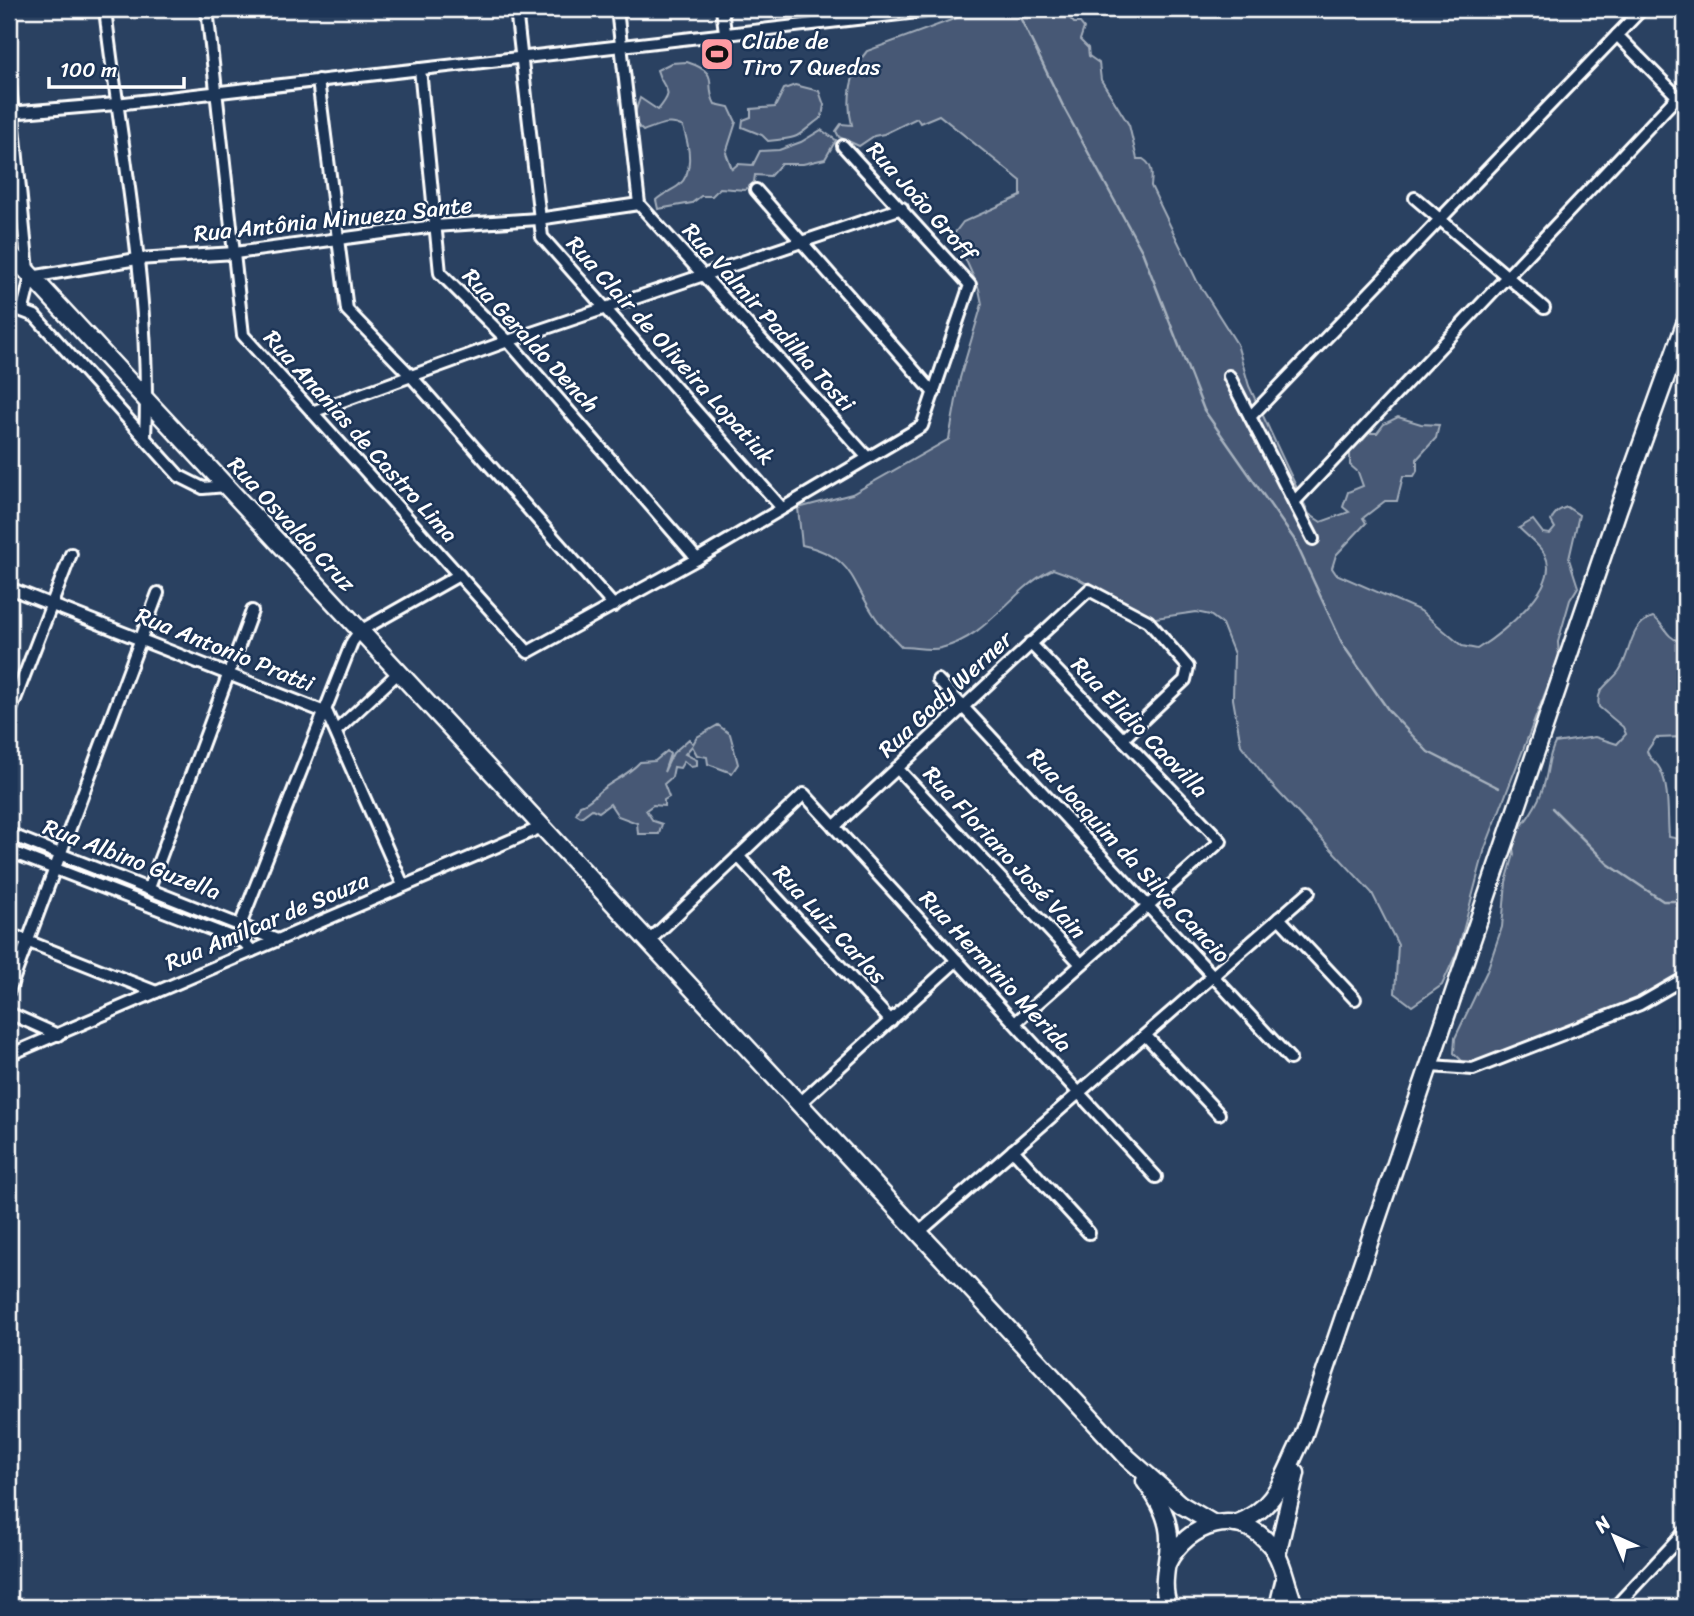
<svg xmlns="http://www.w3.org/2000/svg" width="1694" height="1616" font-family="Sriracha,sans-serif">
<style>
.green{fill:#465975;stroke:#a2acba;stroke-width:2}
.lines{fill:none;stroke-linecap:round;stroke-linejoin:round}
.stream{stroke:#a7b1be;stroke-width:2.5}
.minor-casing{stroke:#fff;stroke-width:16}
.highway-casing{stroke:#fff;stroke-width:21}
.minor{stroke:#1d3557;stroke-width:10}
.highway{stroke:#1d3557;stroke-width:16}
.labels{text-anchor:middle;stroke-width:5;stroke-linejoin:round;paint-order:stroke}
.poi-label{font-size:23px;fill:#fff;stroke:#1d3557;text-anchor:start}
.street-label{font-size:23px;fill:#fff;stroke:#1d3557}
</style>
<rect width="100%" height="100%" fill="#2a4161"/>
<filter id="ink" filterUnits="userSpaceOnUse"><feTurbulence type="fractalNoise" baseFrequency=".0143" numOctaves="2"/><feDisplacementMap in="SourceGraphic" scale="14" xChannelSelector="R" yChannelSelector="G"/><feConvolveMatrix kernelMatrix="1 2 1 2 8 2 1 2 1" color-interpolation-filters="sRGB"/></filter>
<g filter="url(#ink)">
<g class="green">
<path d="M981 9H1062L1074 23H1080L1084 28 1080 40 1088 48 1089 56 1099 63 1101 80 1129 125 1137 159H1143C1154 166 1152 175 1151 186L1197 281 1237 344 1249 386 1309 514 1321 522 1349 512 1343 507 1348 492 1363 486 1358 472 1350 465V449L1357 438 1363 440 1369 433H1377L1384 424 1398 417 1421 424 1439 425 1436 438 1417 459V471L1414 476H1403L1397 501H1385L1363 518 1366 523 1336 555 1332 568 1336 574 1421 611 1462 646 1477 649C1501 634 1562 586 1545 555 1540 545 1527 536 1519 528L1533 520 1543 533 1550 534 1555 528 1551 521C1554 513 1558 510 1567 507L1579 515 1569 559 1578 587 1570 600 1558 642 1559 657 1485 848 1458 950 1442 985 1412 1006 1395 993 1398 945 1372 893 1270 783 1241 745 1233 699 1234 654 1222 624 1210 615 1196 612 1149 619 1075 577 1053 569C1011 589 989 637 941 648 930 651 914 647 902 647 894 638 883 629 876 618 850 581 855 557 802 545L798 508 852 494 949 439 960 378 982 304 979 289 954 234 963 222 1021 196V181L939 115 920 123 917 118 884 134 874 136 859 146 839 137 836 131 841 124 852 125C846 101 850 70 867 51Z"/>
<path d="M687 62C723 74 703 83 715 104L729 107 736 122 726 153 732 169 738 164 753 165 760 151 779 150 801 142 821 130 836 140 825 159 803 164H781L770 176 755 175 754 182 745 190 720 188 712 196H701L692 203 658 209 656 200C663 193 672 191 679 185 695 171 689 145 683 127 669 119 657 126 643 131 630 120 635 113 640 98L658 110C677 87 663 93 657 70L671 63Z"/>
<path d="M795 85 819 91 824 105 822 117C794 137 806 137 768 141L762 135 742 127 743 120 751 117V109L775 107 784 89Z"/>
<path d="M1653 617C1665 624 1665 637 1679 641L1685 620 1683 655 1685 737 1656 738 1647 751C1649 760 1656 761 1660 769 1670 788 1667 816 1669 837L1685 840V976L1650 996 1493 1058 1465 1064 1454 1053 1455 1038 1487 971 1502 927 1506 882 1514 854 1511 839C1526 822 1540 803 1545 781 1549 766 1548 757 1555 743L1595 737 1617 744 1626 734 1623 727 1599 707C1595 688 1610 684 1619 671 1631 654 1629 624 1653 617Z"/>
<path d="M718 725 730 734 738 764 732 773 708 764 707 757 697 755 692 746 685 754 697 760V766L691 767 684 761 680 768 674 767 672 777 664 784 669 797 664 800V806L653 805 646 810 653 821 662 824 659 834H638L637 823 618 816 610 804 599 812 592 809 581 817 576 814 580 805C592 802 594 794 604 788 616 779 629 774 640 762L655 761 667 751 670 754 664 772 673 753 689 739 693 744 697 737Z"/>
</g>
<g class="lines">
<g class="stream">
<polyline points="1016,9 1065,110 1142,251 1204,410 1294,539 1343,645 1389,711 1428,752 1499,788"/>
<polyline points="1552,808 1608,864 1663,901 1685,901"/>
</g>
<g class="minor-casing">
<g id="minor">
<path d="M105 9C121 150 152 295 145 437"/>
<polyline points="207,9 243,335 528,652 697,559 922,426 970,285 843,146"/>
<polyline points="516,9 542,237 781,507"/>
<polyline points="617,9 639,204"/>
<polyline points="722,9 725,32"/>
<polyline points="1617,35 1685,104"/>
<polyline points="420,69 440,273 508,341 697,559"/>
<polyline points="9,75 28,271"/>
<polyline points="318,80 347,310 410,375 614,606"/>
<polyline points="9,113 116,104 944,9"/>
<polyline points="756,190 934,393"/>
<polyline points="1415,198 1544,308"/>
<polyline points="639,204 868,458"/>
<polyline points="9,306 35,316 179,476 203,488 226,486"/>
<polyline points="23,309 31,277 137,259 235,253 435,226 538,219 639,204"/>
<polyline points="1229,376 1313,539"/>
<polyline points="312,412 508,341 902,208"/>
<polyline points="1250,417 1642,9"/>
<polyline points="1294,502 1677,97"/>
<polyline points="9,588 327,713 403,885"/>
<polyline points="938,680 1290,1059"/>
<polyline points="9,715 71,554"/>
<polyline points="337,730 399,672"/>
<polyline points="897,768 1081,964"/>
<polyline points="834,827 1089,590 1148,621 1188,667 1185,680 1123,739"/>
<polyline points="9,834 277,940"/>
<polyline points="9,851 244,942 252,951"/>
<polyline points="738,856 891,1021"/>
<polyline points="149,888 252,611"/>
<polyline points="1279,918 1355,999"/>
<polyline points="241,923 352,642 360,631 459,575"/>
<polyline points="9,934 156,992"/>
<polyline points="649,941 804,794 1156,1177"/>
<polyline points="9,991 158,593"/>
<polyline points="9,1013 58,1035"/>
<polyline points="1015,1023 1221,841 1030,643"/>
<polyline points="1146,1036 1219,1114"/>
<polyline points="9,1055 542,827"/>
<polyline points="1431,1066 1473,1069 1640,1004 1685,978"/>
<polyline points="800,1103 957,960"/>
<polyline points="1013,1150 1089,1233"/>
<polyline points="917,1234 1309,892"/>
<polyline points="1615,1607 1685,1532"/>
</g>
</g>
<g class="highway-casing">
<g id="highway">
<polyline points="9,252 1127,1457 1180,1504 1214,1524"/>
<path d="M1145 1481C1158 1499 1170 1519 1169 1542 1168 1565 1160 1585 1169 1607"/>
<path d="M1235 1524C1278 1509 1284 1473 1303 1437L1618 510 1685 324"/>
<polyline points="1277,1555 1296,1473"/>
<path d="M1167 1564C1187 1523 1240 1505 1272 1547 1284 1563 1287 1589 1295 1607"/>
<polyline points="1278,1607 1284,1582"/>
</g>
</g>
<use href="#minor" class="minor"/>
<use href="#highway" class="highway"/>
</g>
</g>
<defs>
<g id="stadium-square" transform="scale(1.75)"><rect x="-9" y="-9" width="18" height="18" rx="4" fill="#ff9aa2" stroke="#1d3557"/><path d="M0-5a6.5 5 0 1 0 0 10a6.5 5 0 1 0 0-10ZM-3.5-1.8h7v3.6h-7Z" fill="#111"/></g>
</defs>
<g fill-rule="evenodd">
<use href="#stadium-square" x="717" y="54"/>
</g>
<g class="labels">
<g class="poi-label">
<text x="742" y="49">Clube de<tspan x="742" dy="26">Tiro 7 Quedas</tspan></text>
</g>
<g class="street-label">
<text transform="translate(922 201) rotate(48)" y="8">Rua João Groff</text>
<text transform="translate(333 219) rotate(-6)" y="8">Rua Antônia Minueza Sante</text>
<text transform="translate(769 317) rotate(48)" y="8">Rua Valmir Padilha Tosti</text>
<text transform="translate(531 340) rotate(47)" y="8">Rua Geraldo Dench</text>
<text transform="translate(671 350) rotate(48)" y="8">Rua Clair de Oliveira Lopatiuk</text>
<text transform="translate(361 436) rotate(48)" y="8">Rua Ananias de Castro Lima</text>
<text transform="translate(292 524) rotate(47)" y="8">Rua Osvaldo Cruz</text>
<text transform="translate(225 649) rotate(22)" y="8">Rua Antonio Pratti</text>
<text transform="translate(945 694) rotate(-43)" y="8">Rua Gody Werner</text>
<text transform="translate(1140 727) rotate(46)" y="8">Rua Elidio Caovilla</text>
<text transform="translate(1005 852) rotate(47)" y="8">Rua Floriano José Vain</text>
<text transform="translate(1129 855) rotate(47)" y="8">Rua Joaquim da Silva Cancio</text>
<text transform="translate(132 859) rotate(21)" y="8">Rua Albino Guzella</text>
<text transform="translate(267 921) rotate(-23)" y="8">Rua Amílcar de Souza</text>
<text transform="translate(830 924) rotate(47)" y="8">Rua Luiz Carlos</text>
<text transform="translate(996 971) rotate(47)" y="8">Rua Herminio Merida</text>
</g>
</g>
<rect width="1694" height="1616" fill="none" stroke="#1d3557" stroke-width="35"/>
<rect x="18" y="18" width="1659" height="1581" fill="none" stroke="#fff" stroke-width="2.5" filter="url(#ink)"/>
<g transform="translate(1614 1536) rotate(316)" stroke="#1d3557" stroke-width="5" paint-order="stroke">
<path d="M0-5L12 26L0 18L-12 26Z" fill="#ffffff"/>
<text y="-10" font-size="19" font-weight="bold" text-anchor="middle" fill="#ffffff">N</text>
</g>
<path d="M49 77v10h135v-10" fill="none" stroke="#ffffff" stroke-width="3.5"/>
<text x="60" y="77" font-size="21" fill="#ffffff" stroke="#1d3557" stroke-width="5" paint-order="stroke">100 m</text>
</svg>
